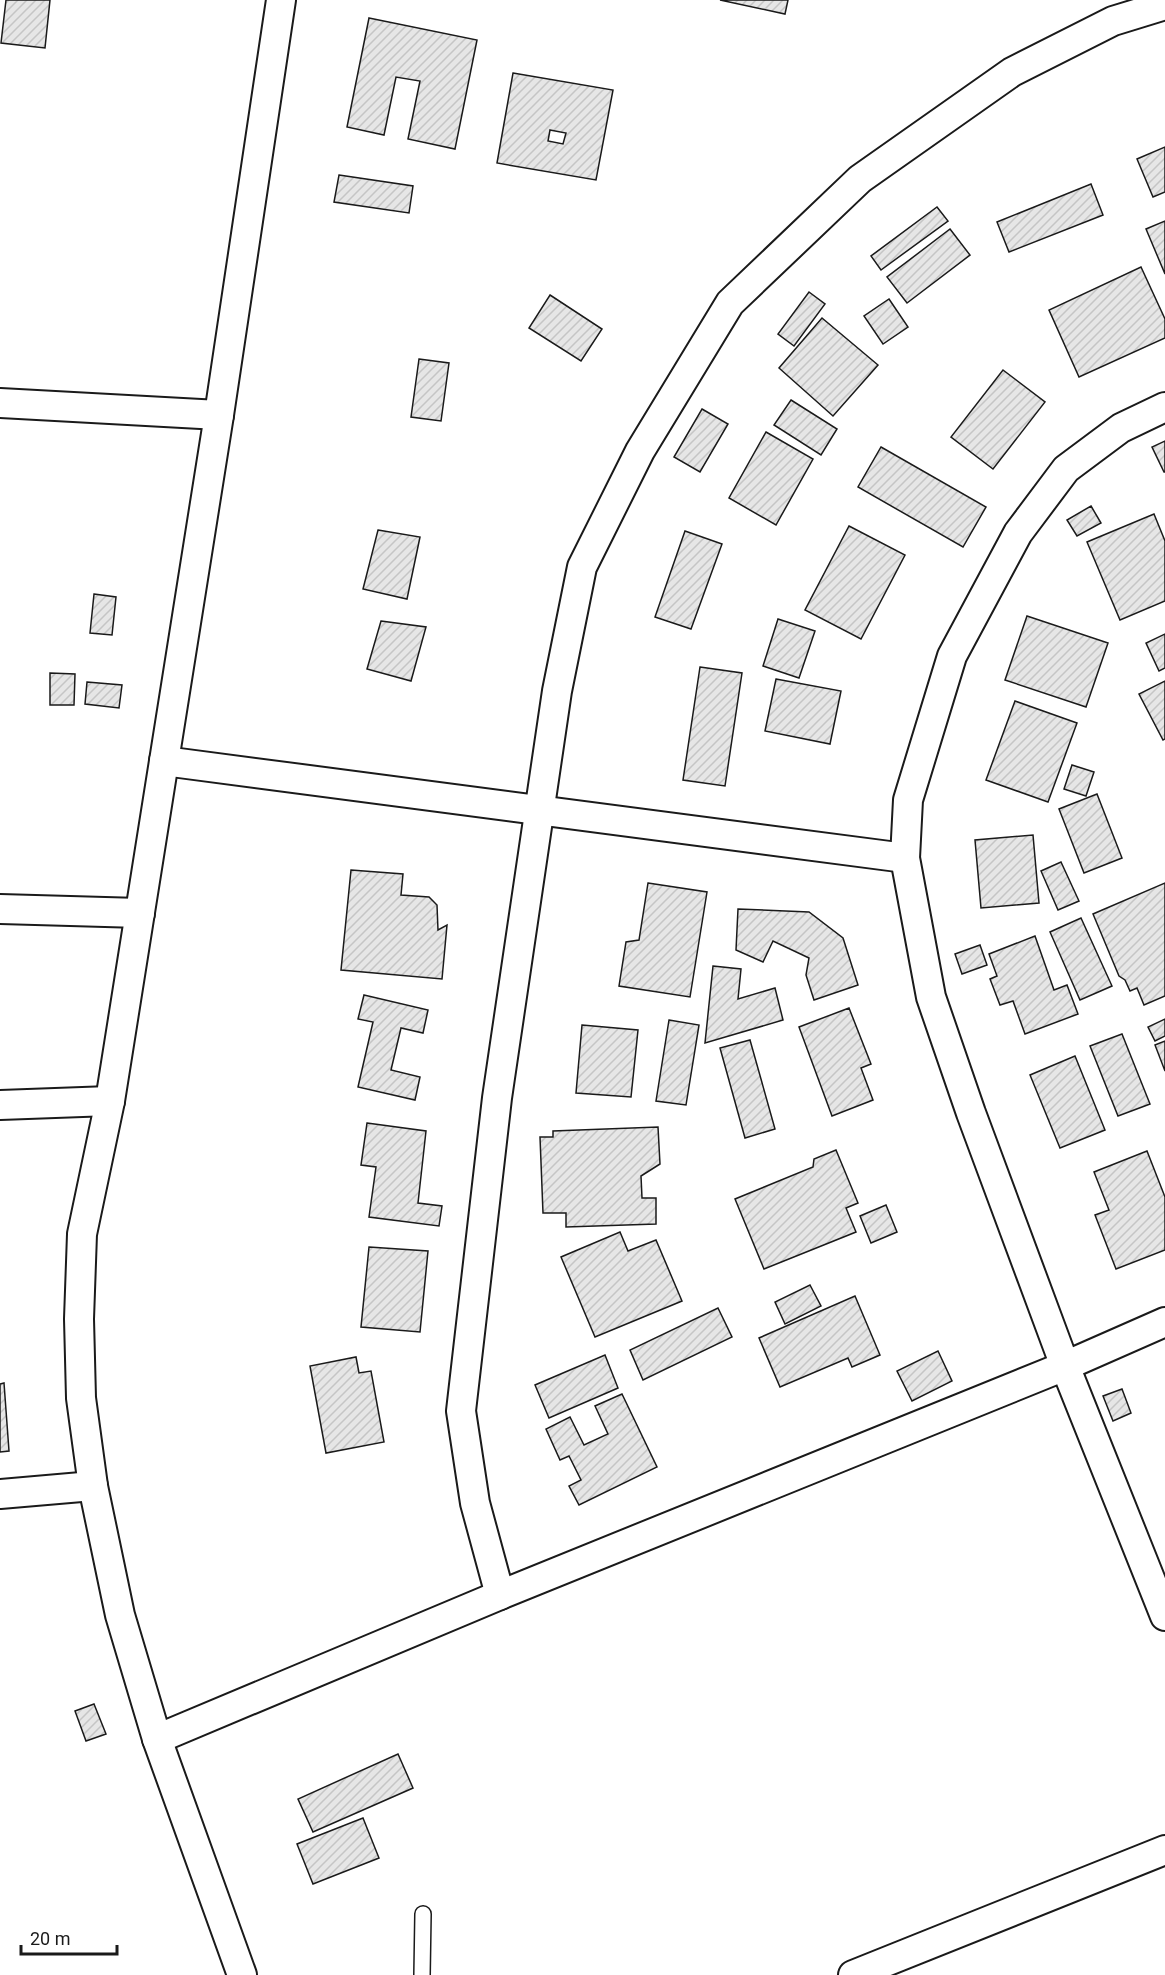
<svg xmlns="http://www.w3.org/2000/svg" width="1165" height="1975" font-family="Roboto,sans-serif">
<style>
.building{fill:url(#building-hatch);stroke:#1a1a1a;stroke-width:1.5;fill-rule:evenodd}
.lines{fill:none;stroke-linecap:round;stroke-linejoin:round}
.service-casing{stroke:#1a1a1a;stroke-width:18}
.minor-casing{stroke:#1a1a1a;stroke-width:32}
.service{stroke:#fff;stroke-width:15}
.minor{stroke:#fff;stroke-width:28}
</style>
<defs>
<pattern id="building-hatch" width="6" height="6" patternUnits="userSpaceOnUse" patternTransform="scale(1.5)"><rect width="6" height="6" fill="#e6e6e6"/><path d="M-1 1l2-2M0 6l6-6M5 7l2-2" fill="none" stroke="#c5c5c5"/></pattern>
</defs>
<rect width="100%" height="100%" fill="#fff"/>
<g class="building">
<polygon points="6,0 50,0 45,48 1,43"/>
<polygon points="720,0 788,0 785,14"/>
<polygon points="369,18 477,40 455,149 408,139 420,81 396,77 384,135 347,127"/>
<path d="M513 73 613 90 596 180 497 163ZM550 130 566 133 563 144 548 141Z"/>
<polygon points="1165,147 1165,192 1153,197 1137,159"/>
<polygon points="339,175 413,186 409,213 334,202"/>
<polygon points="1091,184 1103,215 1009,252 997,222"/>
<polygon points="937,207 948,221 881,270 871,256"/>
<polygon points="1165,221 1165,274 1146,229"/>
<polygon points="950,229 970,255 907,303 887,277"/>
<polygon points="1141,267 1165,319 1165,338 1079,377 1049,310"/>
<polygon points="809,292 825,304 794,346 778,334"/>
<polygon points="550,295 602,329 581,361 529,328"/>
<polygon points="889,299 908,327 883,344 864,316"/>
<polygon points="822,318 878,365 833,416 779,368"/>
<polygon points="419,359 449,363 441,421 411,417"/>
<polygon points="1003,370 1045,402 993,469 951,437"/>
<polygon points="791,400 837,429 821,455 774,425"/>
<polygon points="702,409 728,424 700,472 674,457"/>
<polygon points="766,432 813,459 776,525 729,498"/>
<polygon points="1165,441 1165,472 1164,472 1152,447"/>
<polygon points="881,447 986,507 963,547 858,487"/>
<polygon points="1091,506 1101,523 1077,536 1067,520"/>
<polygon points="1154,514 1165,541 1165,601 1120,620 1087,542"/>
<polygon points="849,526 905,555 861,639 805,610"/>
<polygon points="378,530 420,537 407,599 363,589"/>
<polygon points="685,531 722,544 691,629 655,617"/>
<polygon points="94,594 116,597 112,635 90,633"/>
<polygon points="1027,616 1108,643 1086,707 1005,680"/>
<polygon points="778,619 815,631 799,678 763,666"/>
<polygon points="381,621 426,627 411,681 367,669"/>
<polygon points="1165,634 1165,668 1159,671 1146,643"/>
<polygon points="700,667 742,673 725,786 683,780"/>
<polygon points="50,673 75,674 74,705 50,705"/>
<polygon points="776,679 841,691 830,744 765,731"/>
<polygon points="1165,681 1165,739 1163,740 1139,694"/>
<polygon points="87,682 122,685 119,708 85,704"/>
<polygon points="1015,701 1077,723 1048,802 986,780"/>
<polygon points="1072,765 1094,772 1086,796 1064,789"/>
<polygon points="1097,794 1122,858 1084,873 1059,809"/>
<polygon points="1033,835 1039,903 981,908 975,840"/>
<polygon points="1061,862 1079,901 1058,910 1041,871"/>
<polygon points="351,870 403,874 401,895 429,897 437,905 438,930 447,925 442,979 341,970"/>
<polygon points="648,883 707,892 690,997 619,986 626,942 639,940"/>
<polygon points="1165,883 1165,996 1144,1005 1137,988 1130,991 1125,980 1119,976 1093,914"/>
<polygon points="738,909 809,912 843,938 858,985 814,1000 806,975 809,958 773,941 763,962 736,950"/>
<polygon points="1081,918 1112,986 1080,1000 1050,932"/>
<polygon points="1035,936 1054,990 1067,985 1078,1014 1025,1034 1013,1001 1000,1005 990,979 997,976 989,954"/>
<polygon points="980,945 987,965 962,974 955,954"/>
<polygon points="713,966 741,969 738,999 775,988 783,1020 705,1043"/>
<polygon points="364,995 428,1010 423,1033 401,1028 391,1070 420,1077 415,1100 358,1087 373,1022 358,1019"/>
<polygon points="849,1008 871,1064 861,1068 873,1100 832,1116 799,1027"/>
<polygon points="1165,1019 1165,1036 1155,1041 1148,1027"/>
<polygon points="669,1020 699,1025 686,1105 656,1101"/>
<polygon points="582,1025 638,1030 631,1097 576,1093"/>
<polygon points="1122,1034 1150,1104 1118,1116 1090,1046"/>
<polygon points="750,1040 775,1129 745,1138 720,1048"/>
<polygon points="1165,1041 1165,1071 1155,1045"/>
<polygon points="1075,1056 1105,1130 1060,1148 1030,1075"/>
<polygon points="367,1123 426,1131 418,1203 442,1206 439,1226 369,1217 376,1167 361,1165"/>
<polygon points="658,1127 660,1164 641,1176 642,1198 656,1198 656,1224 566,1227 566,1213 543,1213 540,1137 553,1137 553,1131"/>
<polygon points="836,1150 858,1203 846,1208 856,1232 764,1269 735,1199 813,1167 814,1159"/>
<polygon points="1147,1151 1165,1197 1165,1250 1116,1269 1095,1215 1109,1210 1094,1172"/>
<polygon points="886,1205 897,1232 871,1243 860,1216"/>
<polygon points="620,1232 628,1251 656,1240 682,1301 595,1337 561,1257"/>
<polygon points="369,1247 428,1251 420,1332 361,1327"/>
<polygon points="810,1285 821,1306 785,1324 775,1302"/>
<polygon points="855,1296 880,1355 852,1367 848,1358 780,1387 759,1338"/>
<polygon points="718,1308 732,1337 643,1380 630,1350"/>
<polygon points="938,1351 952,1381 912,1401 897,1371"/>
<polygon points="605,1355 618,1388 549,1418 535,1385"/>
<polygon points="356,1357 359,1373 371,1371 384,1442 326,1453 310,1366"/>
<polygon points="4,1383 9,1451 0,1452 0,1384"/>
<polygon points="1122,1389 1131,1413 1113,1421 1103,1396"/>
<polygon points="622,1394 657,1467 579,1505 569,1486 581,1480 569,1456 560,1460 546,1429 570,1417 584,1445 608,1434 595,1406"/>
<polygon points="94,1704 106,1734 86,1741 75,1711"/>
<polygon points="398,1754 413,1788 313,1832 298,1799"/>
<polygon points="363,1818 379,1858 313,1884 297,1844"/>
</g>
<g class="lines">
<g class="service-casing">
<polyline id="service" points="422,1975 423,1914"/>
</g>
<g class="minor-casing">
<g id="minor">
<polyline points="0,403 219,415"/>
<polyline points="1165,407 1121,428 1066,469 1018,533 952,656 908,800 905,858 931,997 971,1113 1065,1366 1165,1616"/>
<polyline points="164,761 905,858"/>
<polyline points="0,909 140,913"/>
<polyline points="0,1105 110,1101"/>
<polyline points="0,1494 93,1486"/>
<polyline points="500,1595 475,1503 461,1411 497,1098 557,691 582,567 640,451 730,303 860,179 1012,72 1113,21 1165,5"/>
<polyline points="157,1739 500,1595 1065,1366 1165,1322"/>
<polyline points="242,1975 157,1739 120,1615 93,1486 81,1398 79,1319 82,1234 110,1101 219,415 281,0"/>
<polyline points="853,1975 1165,1850"/>
</g>
</g>
<use href="#service" class="service"/>
<use href="#minor" class="minor"/>
</g>
<path d="M21 1945v9h96v-9" fill="none" stroke="#1a1a1a" stroke-width="3"/>
<text x="30" y="1945" font-size="18" fill="#1a1a1a" stroke="#ffffff" stroke-width="4.5" paint-order="stroke">20 m</text>
</svg>
